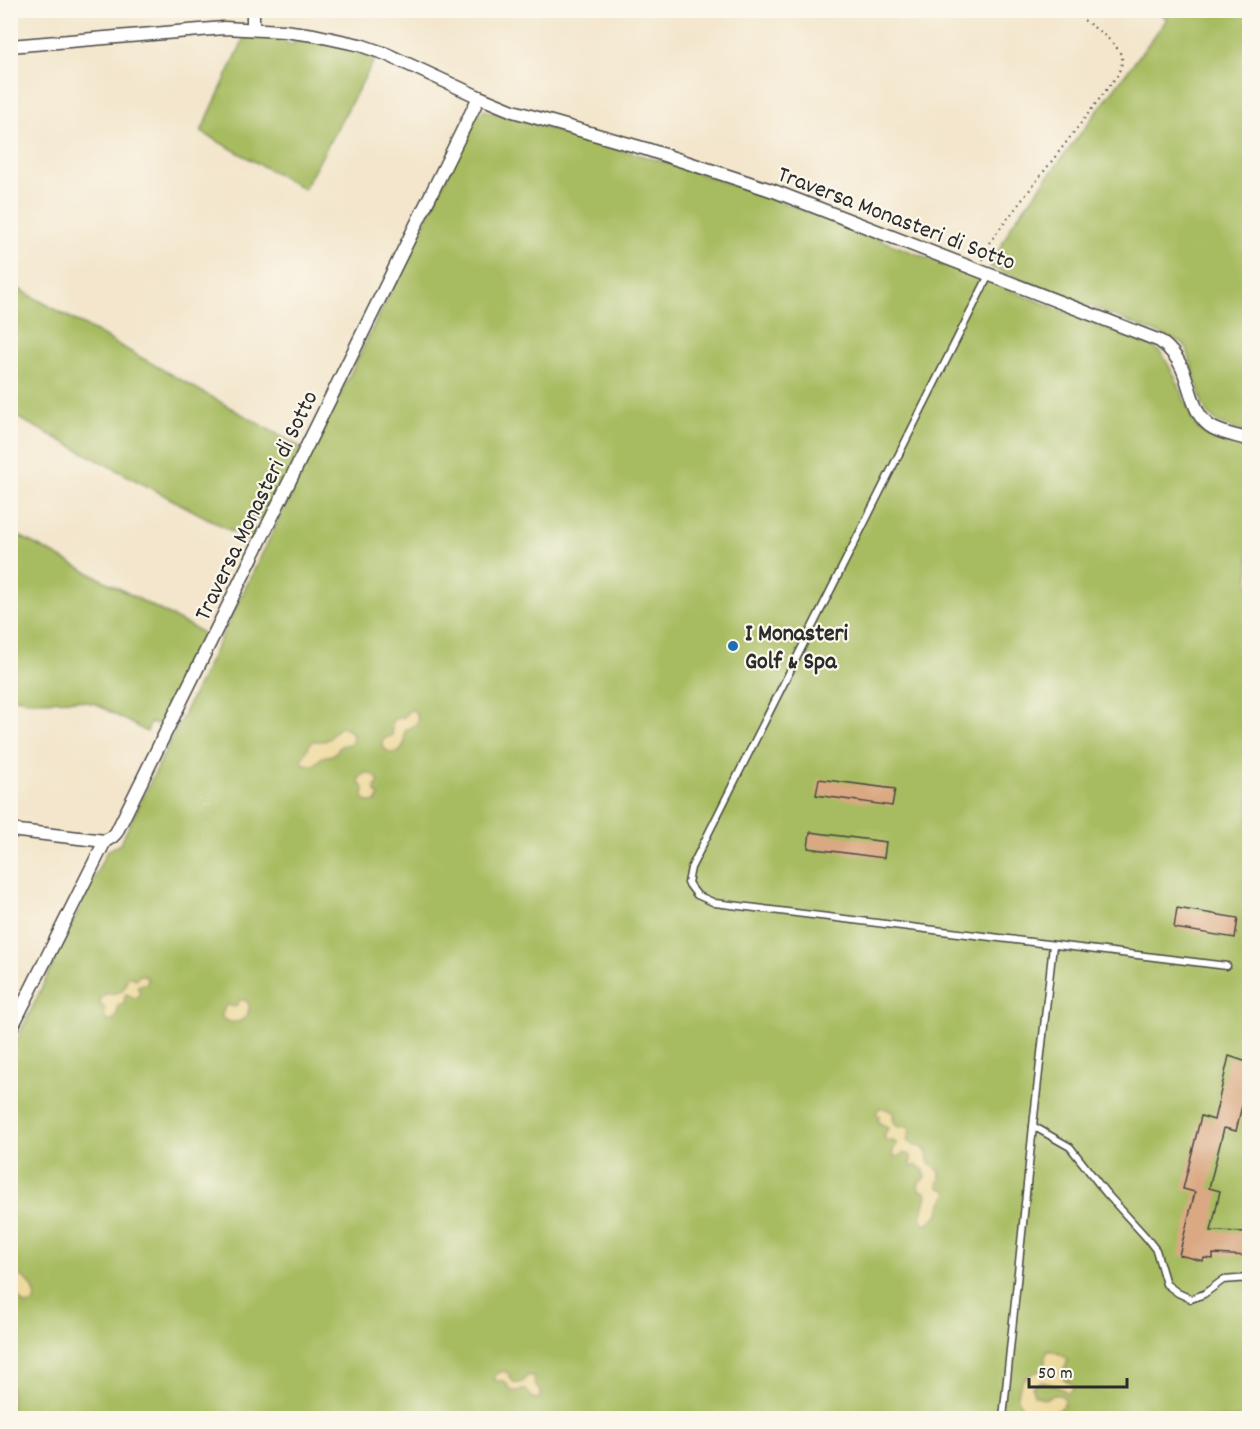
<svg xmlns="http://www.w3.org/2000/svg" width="1260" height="1429" font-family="Dekko,sans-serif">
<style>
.green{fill:#a7bc61;stroke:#697446;stroke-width:1.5}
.sand{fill:#eeda9e;stroke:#8c8264;stroke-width:1.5}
.building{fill:#daa983}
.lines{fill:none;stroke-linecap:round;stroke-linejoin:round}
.service-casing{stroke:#494743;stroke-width:9}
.minor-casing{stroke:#494743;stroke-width:15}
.path{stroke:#494743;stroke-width:2;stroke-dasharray:1.5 4.5;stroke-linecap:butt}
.service{stroke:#fff;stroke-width:6}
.minor{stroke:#fff;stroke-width:12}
.poi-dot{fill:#1f6fb2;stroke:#fbf7ec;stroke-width:2}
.labels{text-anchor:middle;stroke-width:4.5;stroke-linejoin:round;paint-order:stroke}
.street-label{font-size:24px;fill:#2b2b2b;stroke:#fbf7ec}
.poi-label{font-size:24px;font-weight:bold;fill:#2b2b2b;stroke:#fbf7ec;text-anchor:start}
</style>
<rect width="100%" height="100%" fill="#fbf7ec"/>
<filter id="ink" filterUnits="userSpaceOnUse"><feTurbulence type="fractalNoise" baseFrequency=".0167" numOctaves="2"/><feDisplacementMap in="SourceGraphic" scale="12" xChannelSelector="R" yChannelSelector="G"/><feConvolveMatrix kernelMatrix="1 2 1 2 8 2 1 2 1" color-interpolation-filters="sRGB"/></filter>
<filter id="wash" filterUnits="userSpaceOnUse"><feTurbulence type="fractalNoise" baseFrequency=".008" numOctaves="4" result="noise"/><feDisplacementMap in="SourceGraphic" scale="24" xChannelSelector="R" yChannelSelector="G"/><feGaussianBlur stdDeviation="1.35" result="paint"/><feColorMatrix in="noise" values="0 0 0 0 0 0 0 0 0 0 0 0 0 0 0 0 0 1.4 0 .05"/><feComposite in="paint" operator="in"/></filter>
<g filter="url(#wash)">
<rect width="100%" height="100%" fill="#f3e6cc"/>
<g class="green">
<path d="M1157 11H1249V434C1230 428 1213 425 1203 406L1187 349 1183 343 990 267 1013 223 1167 19Z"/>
<path d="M246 34 286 37V43L292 45 297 38C324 43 350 47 376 57L304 189 201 132Z"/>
<polygon points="484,110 671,164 779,201 1000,286 1155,348 1163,355 1176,379 1196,427 1206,435 1249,447 1249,1418 28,1418 11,1414 10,1054 107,851 120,844 477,115"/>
<polygon points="10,284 302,448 266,520 253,519 250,525 259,534 254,543 11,414"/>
<path d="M10 531 209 636 168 719C161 724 158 725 150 723L147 732 96 704 78 700 30 701 11 697Z"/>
</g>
<g class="sand">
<path d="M409 710 415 711C423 724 413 725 405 731 404 739 406 746 399 752L390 753 384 748 382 742 385 738 392 736C394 731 388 722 395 719 398 718 400 718 403 718Z"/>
<path d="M338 728C344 727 349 730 353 735L352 743 341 746 333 755 322 757 314 765 304 764 302 759 310 744 313 741H325L329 739Z"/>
<path d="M366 773C373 773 376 776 379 782L375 787V791L379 796 378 799 376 802H368L363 798 364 788C356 782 358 777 366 773Z"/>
<path d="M140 975H143L147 977 148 981 146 984 139 985 137 987 140 992 138 997 135 998 126 994 124 999 125 1002 124 1004 118 1005C116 1012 120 1012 113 1020L107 1021 104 1017 105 1009 100 1004C102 986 115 999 123 989 126 985 125 980 129 976L136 979Z"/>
<path d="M240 1000H245L249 1004C251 1020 235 1027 222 1018V1014L225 1007 228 1005 235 1007Z"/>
<path d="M879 1108H884L893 1112C894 1123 892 1129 906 1126L909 1127 910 1131 907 1140C913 1147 921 1144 925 1150 932 1158 921 1161 939 1170L940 1176 938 1186 940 1188 946 1190 948 1192C947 1197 943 1200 941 1204 939 1208 940 1210 939 1214L930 1221 929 1224H923L921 1218 927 1195 926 1192 919 1190 918 1184 925 1177 924 1170 917 1165 912 1167 911 1165V1157L910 1155 904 1153 897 1157 893 1155V1150L897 1144 893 1141H888L884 1137 888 1128 878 1122 879 1116 876 1114Z"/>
<path d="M17 1275C28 1278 34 1287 36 1299L32 1304 24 1305 18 1297 11 1292V1279Z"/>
<path d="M1049 1350 1060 1354 1067 1359C1068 1366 1064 1369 1060 1373L1064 1379 1072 1384 1073 1388 1068 1393C1057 1386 1044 1376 1032 1387L1034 1395 1044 1399C1051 1396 1059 1391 1065 1399 1061 1422 1042 1402 1033 1418H1017C1019 1417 1023 1413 1023 1411 1024 1409 1020 1404 1019 1402 1017 1396 1019 1384 1024 1379 1029 1372 1039 1373 1045 1368V1356Z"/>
<path d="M504 1371 508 1373 514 1383C523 1384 524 1382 527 1375L534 1377C534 1379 534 1381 535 1384 538 1390 544 1391 539 1399L532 1398 526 1390C521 1389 517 1392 512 1391L504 1381H495L494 1378C495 1374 499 1372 504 1371Z"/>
</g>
<g id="blocks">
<g class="building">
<polygon points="819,779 895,789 892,806 816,795"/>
<polygon points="810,832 886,842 884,858 808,848"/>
<polygon points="1177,908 1238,918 1235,938 1174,928"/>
<polygon points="1229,1056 1250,1063 1250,1095 1245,1093 1236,1131 1224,1128 1209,1188 1220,1191 1211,1231 1250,1232 1250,1256 1213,1254 1213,1259 1204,1258 1203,1261 1179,1255 1195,1192 1183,1189 1201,1116 1214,1120"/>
</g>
</g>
</g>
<g filter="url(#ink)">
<use href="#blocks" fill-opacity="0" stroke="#494743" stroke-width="1.5"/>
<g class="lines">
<g class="service-casing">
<g id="service">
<polyline points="989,275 691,868 688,883 697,895 715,903 1227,966"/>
<polyline points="1053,945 1033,1126 1070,1147 1106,1193 1145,1236 1156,1250 1166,1284 1178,1293 1191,1299 1204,1294 1223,1280 1250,1278"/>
<polyline points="1003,1418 1033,1126"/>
</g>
</g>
<g class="minor-casing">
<g id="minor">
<polyline points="253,10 253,29"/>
<path d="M10 46 224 28 284 31 314 35 360 45 386 54 479 97 513 111 646 149 774 191 1160 341C1169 348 1176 355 1181 366 1191 385 1192 417 1213 428 1224 434 1238 436 1250 440"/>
<polyline points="10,830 105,841 112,837 116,833 479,97"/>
<polyline points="10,1031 105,841"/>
</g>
</g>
<path class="path" d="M983 260 989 243 1117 76C1119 71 1123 64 1122 58 1118 41 1084 21 1070 10"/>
<use href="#service" class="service"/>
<use href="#minor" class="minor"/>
</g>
</g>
<circle class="poi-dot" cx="733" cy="646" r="6"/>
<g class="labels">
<g class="street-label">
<text transform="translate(897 217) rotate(21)" y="8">Traversa Monasteri di Sotto</text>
<text transform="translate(255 505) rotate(-64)" y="8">Traversa Monasteri di Sotto</text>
</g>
<g class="poi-label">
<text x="745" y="640">I Monasteri<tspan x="745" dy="28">Golf &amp; Spa</tspan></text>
</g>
</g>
<rect width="1260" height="1429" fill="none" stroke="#fbf7ec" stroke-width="36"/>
<path d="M1029 1378v9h98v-9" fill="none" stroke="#2b2b2b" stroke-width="3"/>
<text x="1038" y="1378" font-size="18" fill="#2b2b2b" stroke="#fbf7ec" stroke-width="4.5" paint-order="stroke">50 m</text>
</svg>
